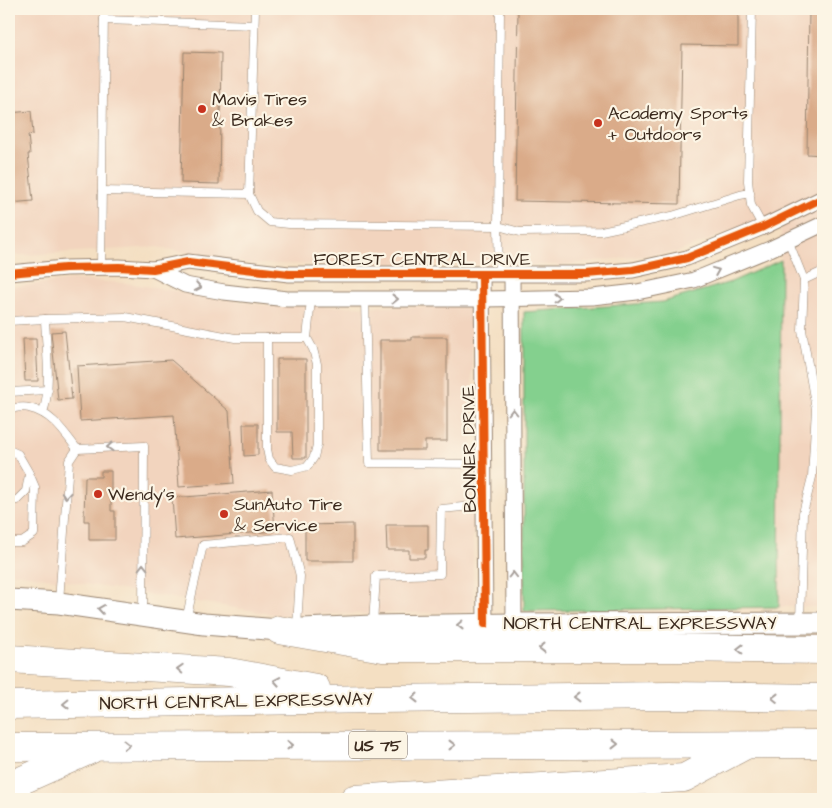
<svg xmlns="http://www.w3.org/2000/svg" width="832" height="808" font-family="'Architects Daughter',sans-serif">
<style>
.built{fill:#f2d4be}
.green{fill:#84d08e;stroke:#607d56}
.building{fill:#daab89}
.lines{fill:none;stroke-linecap:round;stroke-linejoin:round}
.service-casing{stroke:#988470;stroke-width:9}
.minor-casing{stroke:#988470;stroke-width:17}
.secondary-casing{stroke:#988470;stroke-width:23}
.motorway-casing{stroke:#988470;stroke-width:29}
.service{stroke:#fff;stroke-width:8}
.minor{stroke:#fff;stroke-width:15}
.secondary{stroke:#fff;stroke-width:21}
.motorway{stroke:#fff;stroke-width:28}
.cycleway-casing{stroke:#fcf5e5;stroke-width:11}
.cycleway{stroke:#e8590c;stroke-width:8}
.oneway{stroke:#a79f9a}
.poi-dot{fill:#c8321e;stroke:#fcf5e5;stroke-width:2}
.labels{text-anchor:middle;stroke-width:4.5;stroke-linejoin:round;paint-order:stroke}
.shield{fill:#fcf5e5;stroke:#75675a;stroke-width:1}
.shield-label{font-size:16px;font-weight:bold;fill:#3b2a1e}
.poi-label{font-size:18px;fill:#3b2a1e;stroke:#fcf5e5;text-anchor:start}
.street-label{font-size:18px;fill:#3b2a1e;stroke:#fcf5e5}
</style>
<rect width="100%" height="100%" fill="#fcf5e5"/>
<filter id="ink" filterUnits="userSpaceOnUse"><feTurbulence type="fractalNoise" baseFrequency=".02" numOctaves="2"/><feDisplacementMap in="SourceGraphic" scale="10" xChannelSelector="R" yChannelSelector="G"/><feConvolveMatrix kernelMatrix="1 2 1 2 8 2 1 2 1" color-interpolation-filters="sRGB"/></filter>
<filter id="wash" filterUnits="userSpaceOnUse"><feTurbulence type="fractalNoise" baseFrequency=".0096" numOctaves="4" result="noise"/><feDisplacementMap in="SourceGraphic" scale="20" xChannelSelector="R" yChannelSelector="G"/><feGaussianBlur stdDeviation="1.12" result="paint"/><feColorMatrix in="noise" values="0 0 0 0 0 0 0 0 0 0 0 0 0 0 0 0 0 1.4 0 .05"/><feComposite in="paint" operator="in"/></filter>
<g filter="url(#wash)">
<rect width="100%" height="100%" fill="#f4dfc2"/>
<g class="built">
<polygon points="9,9 823,9 823,607 779,607 781,212 678,252 560,265 248,264 157,247 9,256"/>
<polygon points="75,280 126,283 270,306 472,307 473,612 279,615 9,572 9,287"/>
</g>
<polygon class="green" points="781,260 779,607 524,611 524,312 663,302 731,282"/>
<g id="blocks">
<g class="building">
<polygon points="518,9 738,9 738,46 682,45 679,204 515,201"/>
<polygon points="809,9 823,9 823,155 807,154"/>
<polygon points="184,52 221,53 219,184 181,183"/>
<polygon points="31,111 33,134 28,135 30,154 28,154 33,201 9,203 9,113"/>
<polygon points="65,331 72,399 58,400 51,332"/>
<polygon points="412,337 447,337 447,441 425,441 425,450 380,450 380,340 412,340"/>
<polygon points="23,339 36,339 38,381 25,381"/>
<polygon points="277,359 306,359 306,458 293,458 292,432 277,432"/>
<polygon points="171,360 229,411 234,483 179,487 174,415 80,421 77,366"/>
<polygon points="243,424 258,424 258,455 244,456"/>
<polygon points="101,471 111,471 111,511 115,511 115,540 89,540 89,521 84,521 85,477 101,477"/>
<polygon points="272,490 275,531 175,539 172,498"/>
<polygon points="353,524 353,561 305,561 305,525"/>
<polygon points="386,525 428,525 428,550 425,550 425,558 409,558 409,550 387,550"/>
</g>
</g>
</g>
<g filter="url(#ink)">
<use href="#blocks" fill-opacity="0" stroke="#988470" stroke-width="1"/>
<g class="lines">
<g class="service-casing">
<g id="service">
<polyline points="500,9 498,226 520,232 601,231 672,216 740,195 750,193"/>
<polyline points="752,9 748,181 751,205 763,227"/>
<polyline points="104,20 254,25"/>
<polyline points="102,191 249,194 255,9"/>
<polyline points="249,194 257,211 270,222 289,224 498,226 499,275"/>
<polyline points="788,240 804,280 802,330 816,409 812,477 803,513 800,622"/>
<polyline points="101,268 104,9"/>
<polyline points="804,280 823,271"/>
<polyline points="365,299 369,463 484,464"/>
<polyline points="9,321 45,319 125,317 235,338 307,338 311,300"/>
<polyline points="267,338 267,449 269,459 275,467 292,470 308,466 314,457 317,445 317,364 313,349 307,338"/>
<polyline points="9,392 48,390"/>
<path d="M9 409C15 408 23 406 29 408 52 413 64 432 77 449"/>
<path d="M43 413C52 385 46 348 45 319"/>
<polyline points="77,449 144,446 143,615"/>
<polyline points="9,450 18,454 29,473 35,487 34,534 22,542 9,542"/>
<polyline points="9,501 17,500 26,491 29,475"/>
<polyline points="59,602 69,461 77,449"/>
<polyline points="186,620 203,545 290,537 300,576 297,627"/>
<polyline points="373,624 376,576 440,574 441,509 484,505"/>
</g>
</g>
<g class="minor-casing">
<g id="minor">
<polyline points="153,269 185,285 224,292 287,299 482,299 592,297 637,292 694,280 770,249 823,224"/>
<polyline points="9,273 65,268 119,267 153,269 188,262 228,267 289,274 586,274 633,270 687,258 763,227 823,198"/>
<polyline points="482,274 485,624"/>
<polyline points="512,274 514,624"/>
</g>
</g>
<g class="secondary-casing">
<polyline id="secondary" points="9,600 59,603 204,624 279,630 372,626 514,624 823,623"/>
</g>
<g class="motorway-casing">
<g id="motorway">
<polyline points="279,630 383,648 672,648 823,650"/>
<polyline points="9,659 229,672 316,688"/>
<polyline points="9,705 377,699 670,696 823,698"/>
<polyline points="9,747 823,744"/>
<polyline points="9,786 90,750"/>
<polyline points="354,799 684,778 744,746"/>
</g>
</g>
<use href="#service" class="service"/>
<use href="#minor" class="minor"/>
<use href="#secondary" class="secondary"/>
<use href="#motorway" class="motorway"/>
<g class="cycleway-casing">
<g id="cycleway">
<polyline points="9,273 65,268 119,267 153,269 188,262 228,267 289,274 586,274 633,270 687,258 763,227 823,198"/>
<polyline points="482,274 485,624"/>
</g>
</g>
<use href="#cycleway" class="cycleway"/>
</g>
<defs><path id="oneway-chevron" d="M-2-3.5L2.5 0L-2 3.5" fill="none" stroke-width="1.6" stroke-linecap="round" stroke-linejoin="round" transform="scale(1.25)"/></defs>
<g class="oneway">
<use href="#oneway-chevron" transform="translate(716 271) rotate(-22)"/>
<use href="#oneway-chevron" transform="translate(198 287) rotate(10)"/>
<use href="#oneway-chevron" transform="translate(557 298) rotate(-1)"/>
<use href="#oneway-chevron" transform="translate(395 299)"/>
<use href="#oneway-chevron" transform="translate(513 412) rotate(-90)"/>
<use href="#oneway-chevron" transform="translate(110 447) rotate(177)"/>
<use href="#oneway-chevron" transform="translate(66 495) rotate(94)"/>
<use href="#oneway-chevron" transform="translate(143 567) rotate(-90)"/>
<use href="#oneway-chevron" transform="translate(513 575) rotate(-90)"/>
<use href="#oneway-chevron" transform="translate(101 609) rotate(-172)"/>
<use href="#oneway-chevron" transform="translate(460 625) rotate(179)"/>
<use href="#oneway-chevron" transform="translate(542 648) rotate(180)"/>
<use href="#oneway-chevron" transform="translate(740 649) rotate(-179)"/>
<use href="#oneway-chevron" transform="translate(180 669) rotate(-177)"/>
<use href="#oneway-chevron" transform="translate(277 681) rotate(-170)"/>
<use href="#oneway-chevron" transform="translate(577 697) rotate(180)"/>
<use href="#oneway-chevron" transform="translate(415 698) rotate(180)"/>
<use href="#oneway-chevron" transform="translate(775 698) rotate(-179)"/>
<use href="#oneway-chevron" transform="translate(66 704) rotate(179)"/>
<use href="#oneway-chevron" transform="translate(615 744)"/>
<use href="#oneway-chevron" transform="translate(127 745)"/>
<use href="#oneway-chevron" transform="translate(290 745)"/>
<use href="#oneway-chevron" transform="translate(452 745)"/>
</g>
</g>
<g class="poi-dot">
<circle cx="202" cy="109" r="5"/>
<circle cx="598" cy="123" r="5"/>
<circle cx="98" cy="494" r="5"/>
<circle cx="224" cy="514" r="5"/>
</g>
<g class="labels">
<rect class="shield" x="349" y="731.5" width="58" height="27" rx="4"/>
<g class="shield-label">
<text x="378" y="751">US 75</text>
</g>
<g class="poi-label">
<text x="212" y="105">Mavis Tires<tspan x="212" dy="21">&amp; Brakes</tspan></text>
<text x="608" y="119">Academy Sports<tspan x="608" dy="21">+ Outdoors</tspan></text>
<text x="108" y="500">Wendy's</text>
<text x="234" y="510">SunAuto Tire<tspan x="234" dy="21">&amp; Service</tspan></text>
</g>
<g class="street-label">
<text x="422" y="265">FOREST CENTRAL DRIVE</text>
<text transform="translate(469 449) rotate(-91)" y="6">BONNER DRIVE</text>
<text x="640" y="629">NORTH CENTRAL EXPRESSWAY</text>
<text transform="translate(236 701) rotate(-1)" y="6">NORTH CENTRAL EXPRESSWAY</text>
</g>
</g>
<rect width="832" height="808" fill="none" stroke="#fcf5e5" stroke-width="30"/>
</svg>
